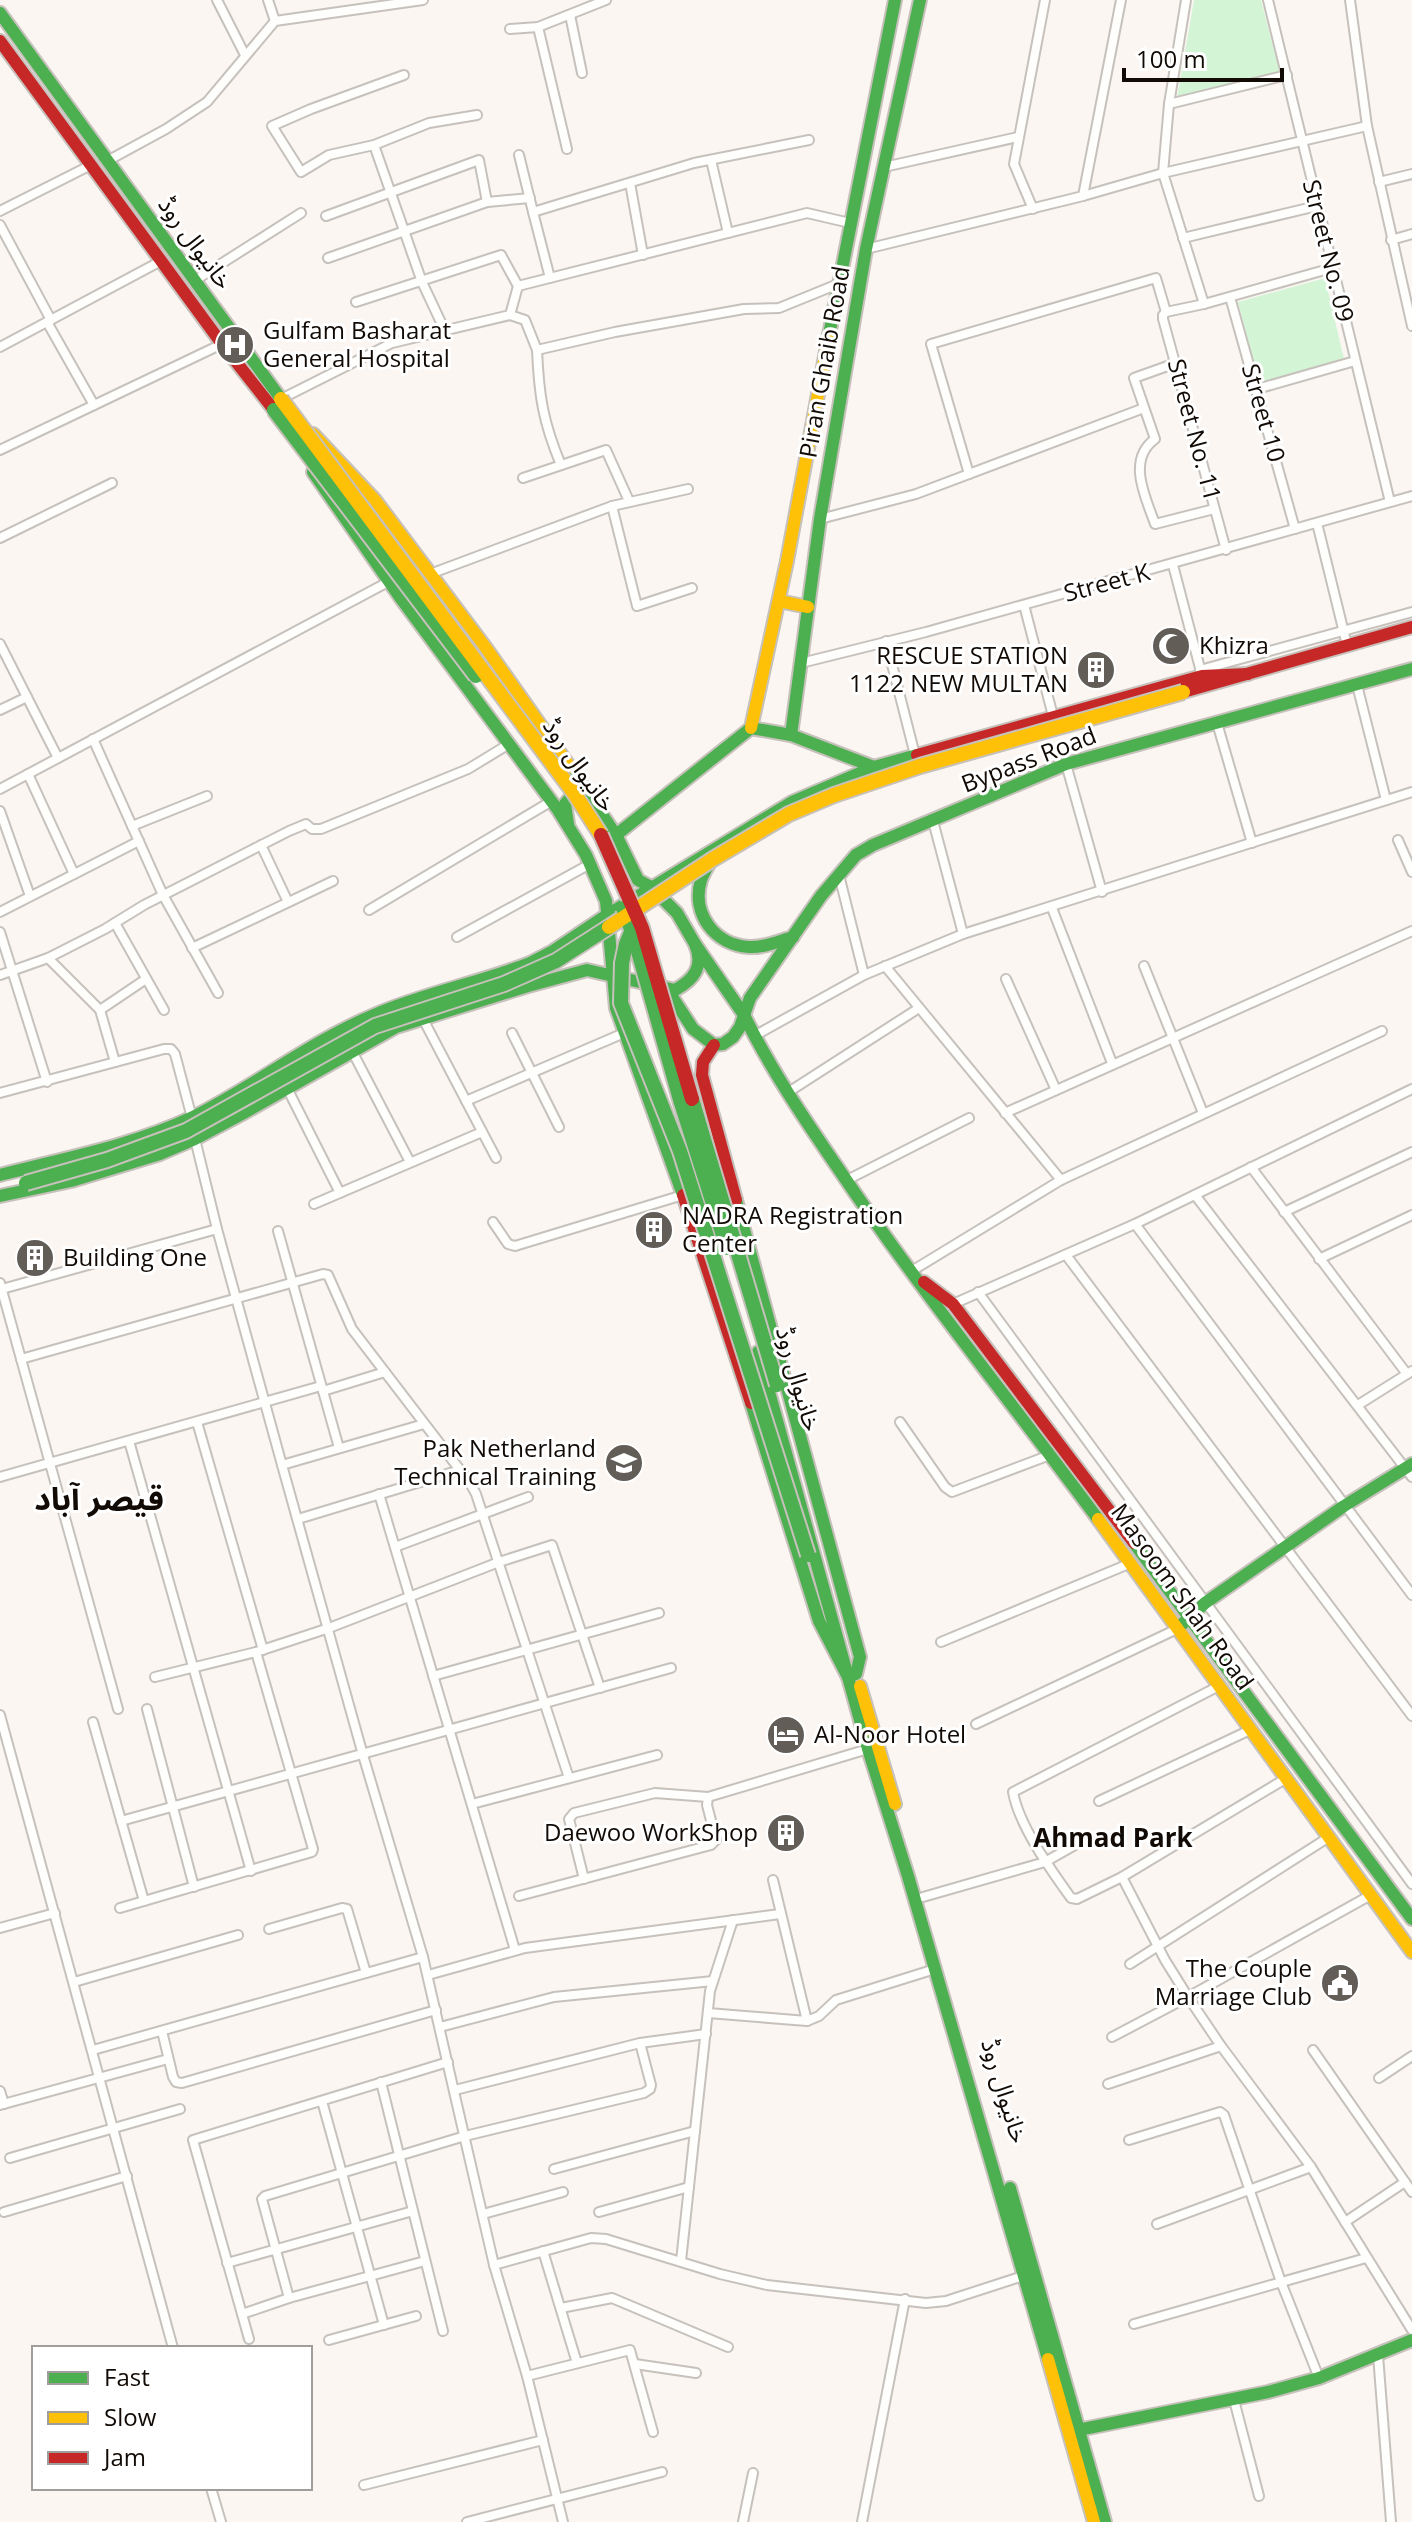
<svg xmlns="http://www.w3.org/2000/svg" width="1412" height="2522" font-family="'Open Sans','Noto Sans Arabic',sans-serif">
<style>
.green{fill:#d3f5d6}
.lines{fill:none;stroke-linecap:round;stroke-linejoin:round}
.street-casing{stroke:#c7c1bc;stroke-width:12}
.fast-casing{stroke:#c7c1bc;stroke-width:16}
.slow-casing{stroke:#c7c1bc;stroke-width:16}
.jam-casing{stroke:#c7c1bc;stroke-width:16}
.street{stroke:#fefefd;stroke-width:8}
.fast{stroke:#4caf50;stroke-width:12}
.slow{stroke:#ffc107;stroke-width:12}
.jam{stroke:#c62828;stroke-width:12}
.fast-bridge-casing{stroke:#c7c1bc;stroke-width:18;stroke-linecap:butt}
.slow-bridge-casing{stroke:#c7c1bc;stroke-width:18;stroke-linecap:butt}
.jam-bridge-casing{stroke:#c7c1bc;stroke-width:18;stroke-linecap:butt}
.fast-bridge{stroke:#4caf50;stroke-width:14}
.slow-bridge{stroke:#ffc107;stroke-width:14}
.jam-bridge{stroke:#c62828;stroke-width:14}
.labels{text-anchor:middle;stroke-width:6;stroke-linejoin:round;paint-order:stroke}
.street-label{font-size:24px;fill:#110a05;stroke:#fff}
.poi-label{font-size:24px;fill:#110a05;stroke:#fff;text-anchor:start}
.neighbourhood-label{font-size:26px;font-weight:bold;fill:#110a05;stroke:#fff}
.district-label{font-size:32px;font-weight:bold;fill:#110a05;stroke:#fff}
</style>
<rect width="100%" height="100%" fill="#fbf6f2"/>
<g class="green">
<polygon points="1194,0 1261,0 1280,73 1177,98"/>
<polygon points="1325,278 1344,359 1259,383 1238,302"/>
</g>
<g class="lines">
<g class="street-casing">
<g id="street">
<polyline points="217,0 245,55"/>
<polyline points="268,0 275,21"/>
<polyline points="1186,0 1169,104 1163,173 1204,304"/>
<polyline points="1268,0 1390,502"/>
<polyline points="1350,0 1367,126 1412,326"/>
<polyline points="570,15 582,73"/>
<polyline points="538,27 567,149"/>
<polyline points="510,29 538,27 606,0"/>
<polyline points="1169,104 1287,75"/>
<polyline points="374,145 329,155 301,172 272,126 311,109 404,75"/>
<polyline points="519,155 533,212 694,163 809,140"/>
<polyline points="109,160 166,129 207,102 275,21 423,0"/>
<polyline points="711,160 728,233"/>
<polyline points="884,167 1018,137"/>
<polyline points="1379,182 1412,174"/>
<polyline points="630,183 643,255"/>
<polyline points="1083,196 1121,0"/>
<polyline points="1033,209 1014,164 1045,0"/>
<polyline points="0,211 91,165"/>
<polyline points="533,212 550,278"/>
<polyline points="326,216 479,160 487,202"/>
<polyline points="0,225 51,320"/>
<polyline points="1183,238 1317,206"/>
<polyline points="1391,240 1412,234"/>
<polyline points="866,249 1083,196 1163,173 1367,126"/>
<polyline points="328,258 487,202 530,198"/>
<polyline points="194,281 301,213"/>
<polyline points="1230,297 1295,529"/>
<polyline points="356,302 501,255 518,286"/>
<polyline points="1166,312 1204,304 1332,268"/>
<polyline points="510,315 525,320 537,350 615,332 744,309 779,308 838,284"/>
<polyline points="47,322 94,405"/>
<polyline points="445,331 422,282 374,145 429,123 477,115"/>
<polyline points="0,347 161,261"/>
<path d="M537 350C539 396 543 422 561 465"/>
<path d="M1176 363 1134 378 1155 439C1126 460 1146 498 1155 524L1214 509"/>
<polyline points="1257,389 1355,361"/>
<polyline points="281,399 392,343 510,315 518,286 807,213 850,223"/>
<polyline points="0,450 222,344"/>
<polyline points="969,474 931,344 1156,278 1166,312 1163,315 1163,319 1226,550"/>
<polyline points="523,478 606,450 629,501"/>
<polyline points="612,506 637,606 692,588"/>
<polyline points="820,519 916,494 1144,408"/>
<polyline points="1317,523 1347,645"/>
<polyline points="0,538 112,483"/>
<polyline points="1173,565 1201,672"/>
<polyline points="430,574 612,506 688,489"/>
<polyline points="1024,605 1053,716"/>
<polyline points="886,641 915,755"/>
<polyline points="0,644 58,758"/>
<polyline points="801,663 926,632 1412,496"/>
<polyline points="1200,670 1412,612"/>
<polyline points="1357,685 1386,800"/>
<polyline points="0,710 27,697"/>
<polyline points="1217,723 1252,843"/>
<polyline points="93,739 163,895 218,993"/>
<polyline points="1066,764 1102,892"/>
<polyline points="28,774 74,874"/>
<polyline points="0,789 388,582"/>
<polyline points="0,811 30,896"/>
<polyline points="933,821 963,934"/>
<polyline points="132,826 207,796"/>
<polyline points="1398,840 1412,872"/>
<polyline points="261,845 288,902"/>
<polyline points="839,875 864,975"/>
<polyline points="1052,908 1112,1063"/>
<polyline points="369,910 550,802"/>
<polyline points="0,912 139,841"/>
<polyline points="115,923 164,1010"/>
<polyline points="0,932 47,1082"/>
<polyline points="457,937 590,864"/>
<polyline points="192,948 333,881"/>
<polyline points="48,958 100,1010 115,1062"/>
<polyline points="885,966 1061,1180"/>
<polyline points="1144,966 1203,1113"/>
<polyline points="0,975 48,958 105,929 144,905 289,831 306,824 312,829 321,829 468,769 509,744"/>
<polyline points="1006,979 1056,1090"/>
<polyline points="100,1010 146,979"/>
<polyline points="423,1019 496,1158"/>
<polyline points="512,1033 559,1127"/>
<polyline points="754,1036 864,975 963,934 1412,792"/>
<polyline points="352,1051 410,1162"/>
<polyline points="287,1088 340,1193"/>
<polyline points="0,1093 164,1049 171,1049 175,1054 192,1118"/>
<polyline points="787,1093 919,1008"/>
<polyline points="466,1101 624,1033"/>
<polyline points="1005,1113 1412,931"/>
<polyline points="194,1135 217,1229 282,1465 363,1755 423,1957 494,2265 527,2376 563,2522"/>
<polyline points="1251,1167 1407,1374"/>
<polyline points="845,1181 969,1118"/>
<polyline points="1195,1195 1412,1477"/>
<polyline points="314,1204 482,1132"/>
<polyline points="1284,1212 1412,1152"/>
<polyline points="493,1222 508,1244 515,1246 683,1195"/>
<polyline points="1135,1224 1412,1595"/>
<polyline points="278,1231 339,1448"/>
<polyline points="1066,1255 1412,1716"/>
<polyline points="1319,1259 1412,1215"/>
<polyline points="910,1272 1061,1180 1382,1031"/>
<polyline points="0,1283 118,1709"/>
<polyline points="2,1289 217,1229"/>
<polyline points="978,1292 1412,1884"/>
<polyline points="953,1304 1135,1224 1412,1089"/>
<polyline points="21,1359 323,1274 328,1275 352,1329 470,1483 476,1494 569,1778"/>
<polyline points="323,1391 385,1372"/>
<polyline points="1358,1405 1412,1371"/>
<polyline points="197,1422 263,1650"/>
<polyline points="900,1422 945,1487 952,1492 1050,1455"/>
<polyline points="129,1441 251,1871"/>
<polyline points="282,1465 424,1424"/>
<polyline points="0,1477 321,1386"/>
<polyline points="379,1494 515,1950"/>
<polyline points="298,1519 460,1470"/>
<polyline points="395,1547 528,1497"/>
<polyline points="941,1642 1131,1563"/>
<polyline points="433,1676 659,1613"/>
<polyline points="155,1677 256,1652 329,1628 499,1562 552,1545 600,1688"/>
<path d="M1219 1686 1013 1792C1019 1826 1051 1870 1071 1898L1077 1899 1122 1877 1285 1779"/>
<polyline points="147,1709 194,1887"/>
<polyline points="0,1715 173,2348"/>
<polyline points="93,1722 144,1901"/>
<polyline points="976,1724 1177,1629"/>
<polyline points="1099,1801 1250,1730"/>
<polyline points="472,1804 657,1755"/>
<polyline points="121,1821 671,1668"/>
<polyline points="1122,1877 1165,1960 1188,1997 1221,2046 1311,2167 1412,2330"/>
<polyline points="584,1879 569,1819 574,1813 655,1793 708,1797"/>
<polyline points="773,1880 807,2021"/>
<polyline points="519,1896 711,1845 716,1840 707,1805 708,1797 868,1749"/>
<polyline points="923,1897 1045,1862 1089,1837"/>
<polyline points="120,1908 312,1852 313,1849 256,1652"/>
<polyline points="0,1928 55,1913"/>
<polyline points="269,1929 342,1908 347,1909 366,1973"/>
<polyline points="1130,1964 1326,1839"/>
<polyline points="428,1975 525,1948 780,1914"/>
<polyline points="74,1982 238,1935"/>
<polyline points="708,2013 807,2021 819,2016 836,2000 935,1969"/>
<polyline points="440,2027 554,1997 713,1981"/>
<polyline points="162,2031 173,2077 176,2082 182,2083 436,2010"/>
<polyline points="1112,2037 1188,1997 1369,1896"/>
<polyline points="93,2050 423,1957"/>
<polyline points="1313,2050 1412,2192"/>
<polyline points="1379,2078 1412,2056"/>
<polyline points="381,2082 443,2331"/>
<polyline points="1108,2084 1221,2046"/>
<polyline points="455,2090 640,2043 706,2034"/>
<polyline points="0,2091 4,2104"/>
<polyline points="322,2101 384,2325"/>
<polyline points="0,2105 168,2059"/>
<polyline points="1129,2140 1220,2112 1224,2115 1281,2282 1319,2378"/>
<polyline points="10,2158 180,2109"/>
<polyline points="554,2169 695,2131"/>
<polyline points="4,2212 127,2176"/>
<polyline points="599,2212 689,2187"/>
<polyline points="483,2214 563,2192"/>
<polyline points="1345,2222 1405,2182"/>
<polyline points="1157,2224 1311,2167"/>
<polyline points="543,2251 577,2363"/>
<polyline points="681,2261 710,1991 733,1920"/>
<polyline points="227,2263 413,2211"/>
<polyline points="494,2265 591,2238 606,2239 720,2274 767,2285 926,2303 946,2301 1026,2275"/>
<polyline points="289,2298 262,2199 265,2196 465,2136 644,2093 650,2089 651,2085 640,2043"/>
<polyline points="561,2308 612,2298 728,2347"/>
<polyline points="242,2314 289,2298 425,2261"/>
<polyline points="1134,2324 1366,2258"/>
<polyline points="249,2339 193,2140 448,2062"/>
<polyline points="329,2340 416,2316"/>
<polyline points="1378,2355 1391,2522"/>
<polyline points="635,2364 696,2373"/>
<polyline points="527,2376 630,2350 653,2432"/>
<polyline points="1234,2400 1259,2496"/>
<polyline points="364,2485 543,2440"/>
<polyline points="211,2488 221,2522"/>
<polyline points="467,2522 662,2472"/>
<polyline points="743,2522 753,2473"/>
<polyline points="862,2522 905,2299"/>
</g>
</g>
<g class="fast-casing">
<g id="fast">
<polyline points="0,13 281,399"/>
<polyline points="829,335 895,0"/>
<polyline points="313,472 402,600 558,810 586,855 606,901 616,1008 683,1195"/>
<polyline points="791,735 820,519 866,249 920,0"/>
<polyline points="570,767 616,835 638,880 651,887 677,913 695,944 744,1015"/>
<polyline points="568,824 565,804 571,797 583,796"/>
<polyline points="616,835 751,728 791,735 874,767"/>
<path d="M713 857C709 864 704 872 701 880 691 914 715 945 749 947 764 948 779 941 793 937"/>
<polyline points="667,989 693,1029 714,1045 723,1044 733,1037 740,1027 750,998 821,896 856,855 873,845 1066,764 1412,669"/>
<path d="M744 1015C771 1070 805 1120 840 1171 921 1291 1012 1403 1098 1519"/>
<path d="M0 1175C65 1158 132 1146 193 1117 255 1086 310 1042 374 1015 424 993 479 983 530 963L553 951 607 915 792 802 874 767 917 755"/>
<path d="M0 1196 71 1181 160 1154 195 1139 242 1114 396 1027 528 986 587 970 675 990C695 979 704 966 695 944"/>
<polyline points="736,1200 860,1657 856,1674 848,1677 819,1621 751,1403"/>
<polyline points="758,1352 868,1749 908,1876 1048,2359"/>
<polyline points="1134,1543 1412,1919"/>
<polyline points="1178,1628 1205,1603 1344,1506 1412,1464"/>
<polyline points="1010,2188 1105,2522"/>
<polyline points="1078,2430 1268,2392 1319,2378 1412,2340"/>
</g>
</g>
<g class="slow-casing">
<g id="slow">
<polyline points="313,434 375,500 486,648 570,767"/>
<polyline points="779,601 808,607"/>
<polyline points="751,728 787,561 829,335"/>
<polyline points="1098,1519 1412,1952"/>
<polyline points="860,1686 895,1804"/>
<polyline points="1048,2359 1094,2522"/>
</g>
</g>
<g class="jam-casing">
<g id="jam">
<polyline points="0,41 222,344 274,410"/>
<polyline points="1183,692 1412,627"/>
<polyline points="917,755 1202,676 1248,674"/>
<polyline points="714,1045 703,1062 702,1075 736,1200"/>
<polyline points="683,1195 751,1403"/>
<polyline points="924,1282 953,1304 1134,1543"/>
</g>
</g>
<use href="#street" class="street"/>
<use href="#fast" class="fast"/>
<use href="#slow" class="slow"/>
<use href="#jam" class="jam"/>
<g class="fast-bridge-casing">
<g id="fast-bridge">
<polyline points="274,410 476,676"/>
<polyline points="623,908 634,937 681,1103 727,1248"/>
<polyline points="634,925 626,944 622,963 621,1003 680,1151 808,1555"/>
<polyline points="692,1099 777,1385"/>
<polyline points="26,1183 107,1160 186,1131 375,1026 504,984 556,961 609,927"/>
</g>
</g>
<g class="slow-bridge-casing">
<g id="slow-bridge">
<polyline points="281,399 574,793 601,835"/>
<polyline points="609,927 713,859 789,814 834,795 920,766 1183,692"/>
</g>
</g>
<g class="jam-bridge-casing">
<polyline id="jam-bridge" points="601,835 642,928 692,1099"/>
</g>
<use href="#fast-bridge" class="fast-bridge"/>
<use href="#slow-bridge" class="slow-bridge"/>
<use href="#jam-bridge" class="jam-bridge"/>
</g>
<defs>
<g id="hospital-disc" transform="scale(2)"><circle r="9.5" fill="#635d58" stroke="#fff"/><path d="M-5-5h3v3.5h4V-5h3V5h-3V1.5h-4V5h-3Z" fill="#fff"/></g>
<g id="mosque-disc" transform="scale(2)"><circle r="9.5" fill="#635d58" stroke="#fff"/><path d="M3.5-4.9A6 6 0 1 0 3.5 4.9A5 5 0 1 1 3.5-4.9Z" fill="#fff"/></g>
<g id="building-disc" transform="scale(2)"><circle r="9.5" fill="#635d58" stroke="#fff"/><path d="M-4-6H4V6H1V3H-1V6H-4ZM-2.5-4.3h1.7v1.8h-1.7ZM.8-4.3h1.7v1.8H.8ZM-2.5-1h1.7V.8h-1.7ZM.8-1h1.7V.8H.8Z" fill="#fff"/></g>
<g id="school-disc" transform="scale(2)"><circle r="9.5" fill="#635d58" stroke="#fff"/><path d="M0-5L7-2L0 1L-7-2ZM-4 1L0 2.5L4 1V4Q0 6-4 4Z" fill="#fff"/></g>
<g id="hotel-disc" transform="scale(2)"><circle r="9.5" fill="#635d58" stroke="#fff"/><path d="M-6-4.5h1.5V1H6V5H4.5V3h-9V5H-6ZM-4 0a1.8 1.8 0 1 1 3.6 0ZM.5 0V-2.5h3Q6-2.5 6 0Z" fill="#fff"/></g>
<g id="civic-disc" transform="scale(2)"><circle r="9.5" fill="#635d58" stroke="#fff"/><path d="M-.6-6.5H3V-4.5H.6V-3L4-1V1h2V6H-6V1h2V-1L-.6-3ZM-1.2 2.5V6h2.4V2.5Z" fill="#fff"/></g>
</defs>
<g fill-rule="evenodd">
<use href="#hospital-disc" x="235" y="345"/>
<use href="#mosque-disc" x="1171" y="646"/>
<use href="#building-disc" x="1096" y="670"/>
<use href="#building-disc" x="654" y="1230"/>
<use href="#building-disc" x="35" y="1258"/>
<use href="#school-disc" x="624" y="1463"/>
<use href="#hotel-disc" x="786" y="1735"/>
<use href="#building-disc" x="786" y="1833"/>
<use href="#civic-disc" x="1340" y="1983"/>
</g>
<g class="labels">
<g class="street-label">
<text transform="translate(195 243) rotate(54)" y="8">خانیوال روڈ</text>
<text transform="translate(1328 251) rotate(76)" y="8">Street No. 09</text>
<text transform="translate(825 362) rotate(-80)" y="8">Piran Ghaib Road</text>
<text transform="translate(1263 413) rotate(74)" y="8">Street 10</text>
<text transform="translate(1194 430) rotate(75)" y="8">Street No. 11</text>
<text transform="translate(1107 583) rotate(-15)" y="8">Street K</text>
<text transform="translate(1029 760) rotate(-21)" y="8">Bypass Road</text>
<text transform="translate(579 765) rotate(55)" y="8">خانیوال روڈ</text>
<text transform="translate(798 1379) rotate(74)" y="8">خانیوال روڈ</text>
<text transform="translate(1182 1597) rotate(54)" y="8">Masoom Shah Road</text>
<text transform="translate(1004 2091) rotate(73)" y="8">خانیوال روڈ</text>
</g>
<g class="poi-label">
<text x="263" y="339">Gulfam Basharat<tspan x="263" dy="28">General Hospital</tspan></text>
<text x="1199" y="654">Khizra</text>
<text x="1068" y="664" text-anchor="end">RESCUE STATION<tspan x="1068" dy="28">1122 NEW MULTAN</tspan></text>
<text x="682" y="1224">NADRA Registration<tspan x="682" dy="28">Center</tspan></text>
<text x="63" y="1266">Building One</text>
<text x="596" y="1457" text-anchor="end">Pak Netherland<tspan x="596" dy="28">Technical Training</tspan></text>
<text x="814" y="1743">Al-Noor Hotel</text>
<text x="758" y="1841" text-anchor="end">Daewoo WorkShop</text>
<text x="1312" y="1977" text-anchor="end">The Couple<tspan x="1312" dy="28">Marriage Club</tspan></text>
</g>
<g class="neighbourhood-label">
<text x="1113" y="1847">Ahmad Park</text>
</g>
<g class="district-label">
<text x="99" y="1510">قیصر آباد</text>
</g>
</g>
<rect x="32" y="2346" width="280" height="144" fill="#ffffff" stroke="#a09d9b" stroke-width="2"/>
<rect x="48" y="2372" width="40" height="12" fill="#4caf50" stroke="#a09d9b" stroke-width="2"/>
<text x="104" y="2386" font-size="24" fill="#110a05">Fast</text>
<rect x="48" y="2412" width="40" height="12" fill="#ffc107" stroke="#a09d9b" stroke-width="2"/>
<text x="104" y="2426" font-size="24" fill="#110a05">Slow</text>
<rect x="48" y="2452" width="40" height="12" fill="#c62828" stroke="#a09d9b" stroke-width="2"/>
<text x="104" y="2466" font-size="24" fill="#110a05">Jam</text>
<path d="M1124 68v12h158v-12" fill="none" stroke="#110a05" stroke-width="4"/>
<text x="1136" y="68" font-size="24" fill="#110a05" stroke="#ffffff" stroke-width="6" paint-order="stroke">100 m</text>
</svg>
